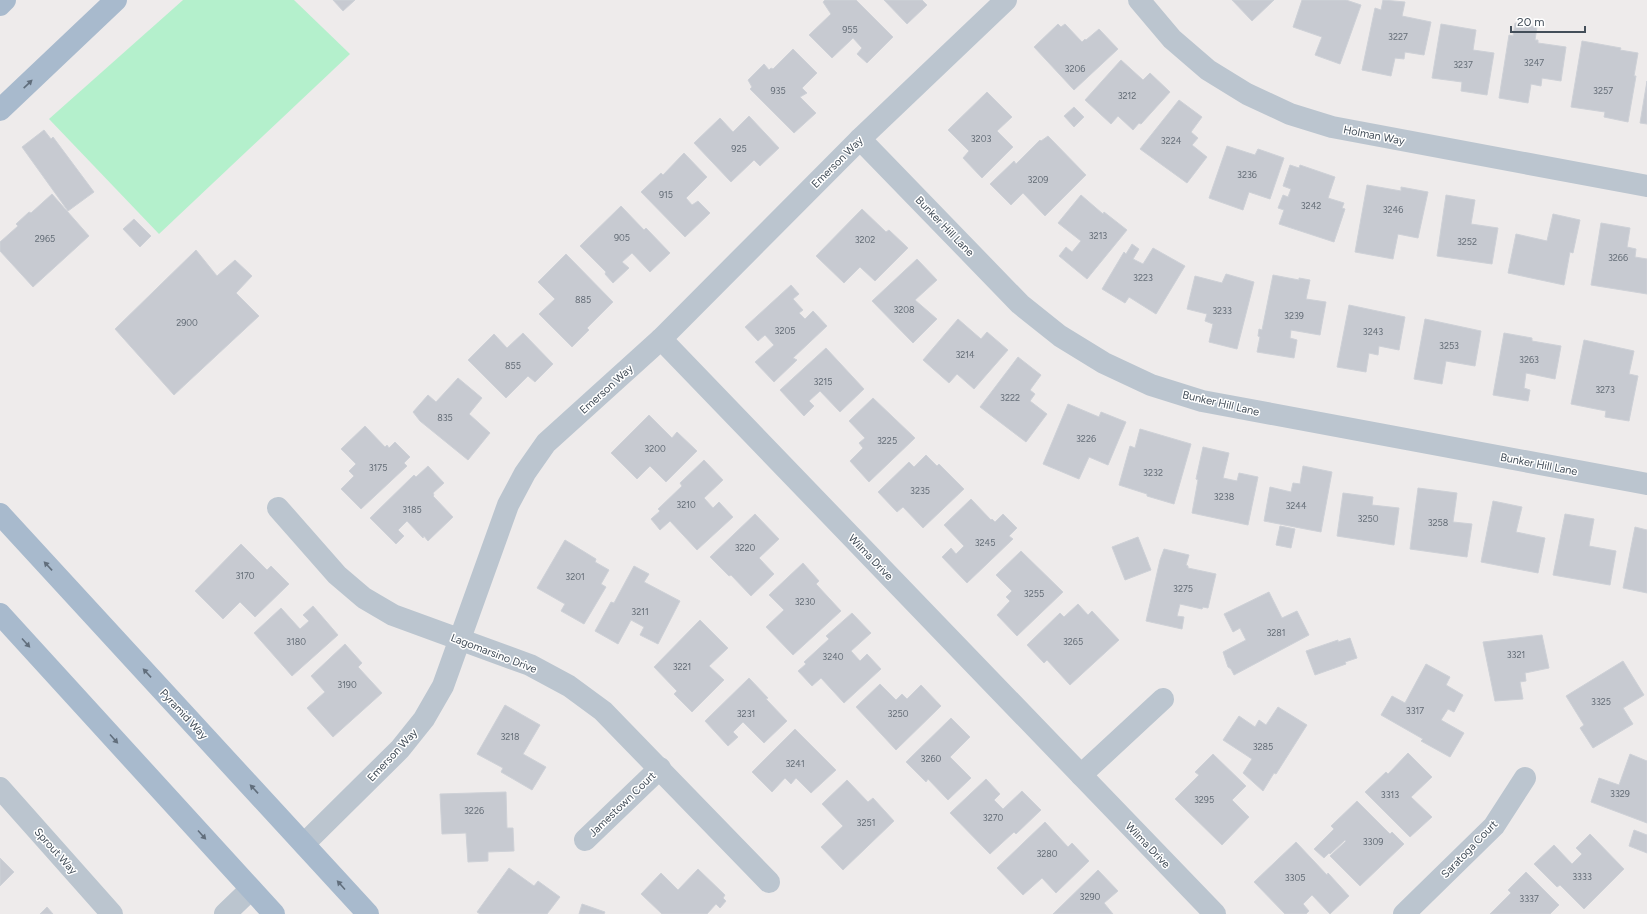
<svg xmlns="http://www.w3.org/2000/svg" width="1647" height="914" font-family="Figtree,sans-serif">
<style>
.green{fill:#b4f0cc}
.building{fill:#c7cad1;stroke:#ced1d7}
.lines{fill:none;stroke-linecap:round;stroke-linejoin:round}
.minor{stroke:#bbc5cf;stroke-width:22}
.primary{stroke:#a8bacd;stroke-width:22}
.oneway{fill:#616e7c}
.labels{text-anchor:middle;stroke-width:3;stroke-linejoin:round;paint-order:stroke}
.number-label{font-size:9px;fill:#646d77}
.street-label{font-size:11px;fill:#434e59;stroke:#fff}
</style>
<rect width="100%" height="100%" fill="#eeebeb"/>
<polygon class="green" points="183,0 294,0 350,54 159,234 49,119"/>
<g class="building">
<polygon points="333,0 355,0 343,11"/>
<polygon points="825,0 856,0 893,37 867,63 857,54 862,48 853,38 832,58 809,35 831,14 823,2"/>
<polygon points="884,0 922,0 927,5 907,24"/>
<polygon points="1232,0 1274,0 1252,21"/>
<polygon points="1302,0 1346,0 1361,5 1340,64 1315,55 1322,37 1293,27"/>
<polygon points="1383,0 1405,2 1402,16 1431,22 1424,55 1405,52 1404,59 1395,58 1391,76 1362,70 1375,8 1381,10"/>
<polygon points="1515,23 1537,27 1535,40 1538,40 1538,43 1566,47 1561,81 1542,78 1541,86 1531,84 1528,103 1499,98 1509,35 1513,36"/>
<polygon points="1058,24 1061,27 1065,24 1082,42 1085,39 1086,40 1099,29 1118,49 1074,90 1034,47"/>
<polygon points="1441,24 1476,30 1473,50 1494,53 1487,95 1461,91 1462,82 1432,78"/>
<polygon points="1582,41 1621,48 1620,50 1638,53 1634,76 1636,76 1628,122 1604,117 1605,112 1571,107"/>
<polygon points="793,49 817,73 802,88 807,93 800,97 816,113 794,133 750,89 752,87 748,80 764,64 769,70 771,68 773,69"/>
<polygon points="1121,60 1143,80 1150,73 1170,92 1141,124 1139,123 1133,130 1118,116 1111,124 1085,100"/>
<polygon points="1647,81 1647,124 1640,123"/>
<polygon points="987,92 1012,117 997,131 1013,147 982,178 963,158 969,151 948,130"/>
<polygon points="1179,100 1202,117 1191,132 1198,138 1192,145 1207,157 1187,183 1140,149"/>
<polygon points="1074,107 1084,117 1074,127 1064,116"/>
<polygon points="749,116 779,148 760,166 754,160 731,182 694,143 720,118 733,132"/>
<polygon points="44,130 51,139 53,137 94,192 68,211 22,147"/>
<polygon points="1048,136 1086,175 1045,216 1023,193 1011,205 990,184 1014,161 1016,164 1040,140 1041,141"/>
<polygon points="1227,146 1255,155 1258,149 1284,158 1270,199 1249,192 1243,210 1209,198"/>
<polygon points="684,153 707,177 686,198 692,205 698,201 710,213 685,237 641,192 661,173 663,175"/>
<polygon points="1290,165 1299,168 1300,165 1335,177 1328,198 1344,203 1342,208 1345,209 1334,242 1279,224 1284,210 1278,208 1283,195 1288,197 1291,189 1283,186"/>
<polygon points="1367,185 1401,191 1401,187 1428,192 1418,238 1398,234 1393,259 1355,252"/>
<polygon points="52,194 89,236 33,287 0,251 0,242 18,226 16,224 29,212 31,213"/>
<polygon points="1081,195 1103,214 1104,212 1127,230 1087,279 1059,256 1066,247 1072,252 1081,241 1058,223"/>
<polygon points="1446,195 1475,200 1471,224 1498,228 1492,264 1437,256"/>
<polygon points="621,206 644,230 646,228 670,253 650,272 632,253 622,262 629,268 613,283 605,274 606,272 580,246"/>
<polygon points="862,209 886,232 889,230 908,248 875,281 860,267 844,283 816,256"/>
<polygon points="1553,214 1580,220 1573,253 1570,252 1564,285 1508,273 1516,234 1547,241"/>
<polygon points="134,219 151,236 140,247 123,229"/>
<polygon points="1601,223 1630,228 1627,247 1636,249 1635,257 1647,259 1647,294 1591,285"/>
<polygon points="1132,244 1139,249 1133,259 1143,264 1153,248 1185,266 1156,314 1129,297 1125,303 1102,289 1124,252 1126,254"/>
<polygon points="196,250 217,276 235,260 252,276 236,293 259,316 174,395 115,329"/>
<polygon points="566,254 613,302 587,328 589,330 572,347 539,314 555,299 538,282"/>
<polygon points="917,259 937,280 915,300 937,319 913,343 872,301"/>
<polygon points="1226,274 1254,282 1237,349 1209,342 1213,324 1205,321 1207,314 1187,309 1195,276 1222,283"/>
<polygon points="1273,275 1299,280 1299,278 1310,280 1306,299 1326,302 1320,335 1291,330 1290,338 1297,340 1294,358 1257,352 1260,337 1258,336 1259,329 1262,330"/>
<polygon points="791,285 799,294 793,299 803,310 799,313 805,319 813,311 827,326 793,358 797,360 774,382 755,362 774,345 765,335 758,341 745,327"/>
<polygon points="1349,305 1405,317 1399,350 1379,346 1378,355 1369,353 1366,372 1337,367"/>
<polygon points="958,319 981,339 987,332 1008,350 974,389 957,374 949,383 923,360"/>
<polygon points="1425,319 1481,331 1475,366 1446,361 1442,384 1414,379"/>
<polygon points="523,333 553,364 535,382 528,376 506,398 468,360 494,334 507,348"/>
<polygon points="1504,333 1532,338 1532,341 1561,346 1555,379 1526,373 1524,388 1530,390 1528,401 1493,395"/>
<polygon points="1584,340 1634,351 1629,374 1638,376 1629,421 1605,417 1606,411 1571,404"/>
<polygon points="826,348 864,389 840,412 820,391 809,401 814,406 804,416 780,390"/>
<polygon points="1018,357 1041,375 1030,390 1035,394 1030,401 1047,414 1026,442 980,407"/>
<polygon points="458,378 482,398 469,414 490,433 468,460 420,421 413,412 428,395 436,402"/>
<polygon points="873,398 915,438 869,482 850,461 863,448 859,443 865,438 849,421"/>
<polygon points="1068,404 1099,417 1101,412 1126,422 1108,465 1089,457 1079,479 1043,464"/>
<polygon points="649,415 672,438 677,432 697,451 666,482 650,466 637,479 611,453"/>
<polygon points="365,426 385,447 387,445 389,448 395,442 410,457 404,463 407,466 361,509 341,489 354,476 349,471 356,464 341,449"/>
<polygon points="1140,429 1191,444 1174,504 1147,496 1147,494 1119,485 1130,446 1135,448"/>
<polygon points="1203,447 1229,453 1223,478 1237,481 1239,473 1258,477 1248,525 1192,513 1198,480 1196,479"/>
<polygon points="926,455 937,466 939,464 964,489 923,528 903,507 897,512 878,492 909,462 914,467"/>
<polygon points="704,460 723,480 704,498 713,508 719,502 733,517 697,550 670,521 660,530 651,519 660,511 658,509 682,486 680,483"/>
<polygon points="428,466 444,483 433,493 434,495 433,496 453,517 428,541 424,536 423,538 407,521 398,530 404,536 396,544 370,518 414,475 416,477"/>
<polygon points="1303,466 1332,472 1321,532 1264,521 1270,487 1291,492 1293,483 1300,484"/>
<polygon points="1418,488 1457,493 1453,522 1472,524 1467,557 1410,549"/>
<polygon points="1343,493 1373,497 1372,505 1399,508 1394,545 1337,536"/>
<polygon points="971,499 991,520 992,519 995,522 1003,514 1017,528 1009,536 1013,539 967,583 942,557 951,548 956,554 964,546 944,525"/>
<polygon points="1493,501 1522,507 1516,532 1545,538 1538,573 1481,562"/>
<polygon points="755,514 779,539 759,558 774,574 751,596 731,575 729,576 710,557"/>
<polygon points="1565,514 1594,519 1589,546 1616,551 1610,585 1553,575"/>
<polygon points="1280,526 1295,529 1291,548 1276,545"/>
<polygon points="1635,527 1647,530 1647,593 1623,588"/>
<polygon points="1138,537 1151,570 1125,580 1112,547"/>
<polygon points="565,540 596,559 595,562 609,570 601,584 606,587 584,624 561,611 565,604 537,588"/>
<polygon points="241,544 267,570 271,566 289,584 255,617 240,602 223,619 195,591"/>
<polygon points="1164,549 1189,555 1186,565 1188,566 1188,568 1216,574 1208,608 1203,607 1202,609 1180,604 1177,616 1184,617 1182,629 1146,621 1160,560"/>
<polygon points="1021,551 1063,592 1017,636 997,615 1010,601 1006,597 1012,591 996,575"/>
<polygon points="803,563 819,581 816,584 841,611 793,655 766,627 784,610 769,595"/>
<polygon points="634,566 649,574 644,582 680,601 658,644 640,635 644,627 631,620 618,644 595,631 611,602 614,603"/>
<polygon points="1269,592 1282,618 1297,611 1309,635 1234,675 1231,669 1228,667 1223,652 1246,640 1240,628 1233,632 1224,614"/>
<polygon points="1078,604 1088,615 1092,611 1119,640 1070,685 1047,660 1044,663 1027,645 1060,613 1064,617"/>
<polygon points="313,606 338,635 292,676 254,633 281,608 300,629 309,621 303,615"/>
<polygon points="852,613 871,633 851,651 860,661 867,654 881,669 844,703 821,678 812,686 798,671 806,664 804,662 829,639 826,636"/>
<polygon points="700,620 728,648 709,666 724,680 692,712 674,694 677,691 654,667"/>
<polygon points="1542,635 1549,668 1525,673 1526,681 1520,682 1523,699 1495,701 1483,642"/>
<polygon points="1350,638 1357,658 1345,662 1346,664 1315,675 1306,651 1338,640 1338,642"/>
<polygon points="345,644 362,663 358,667 382,693 333,737 307,708 325,692 311,676"/>
<polygon points="1623,661 1644,695 1623,708 1633,724 1593,748 1580,728 1584,725 1566,696"/>
<polygon points="1426,664 1450,677 1446,685 1463,695 1454,712 1448,709 1441,720 1464,733 1450,757 1421,741 1423,739 1381,715 1392,696 1405,703"/>
<polygon points="749,678 768,698 766,699 787,721 764,743 743,722 733,732 738,737 728,746 705,721"/>
<polygon points="880,684 896,700 902,694 907,699 921,685 941,706 896,750 856,707"/>
<polygon points="505,705 540,725 523,754 546,767 532,790 501,772 503,768 477,754"/>
<polygon points="1278,707 1307,725 1276,774 1274,773 1263,791 1243,773 1252,759 1223,740 1239,716 1255,727 1259,720 1266,725"/>
<polygon points="951,718 970,737 950,757 971,778 948,800 928,779 926,782 906,762"/>
<polygon points="795,729 836,770 811,793 796,778 791,784 785,778 772,792 752,772"/>
<polygon points="1408,753 1432,777 1411,797 1432,817 1410,837 1365,792 1386,772 1388,774"/>
<polygon points="1213,754 1246,786 1232,800 1249,817 1222,845 1175,799 1199,775 1195,772"/>
<polygon points="1630,754 1647,761 1647,823 1591,802 1599,778 1619,785"/>
<polygon points="986,779 1000,794 994,800 1003,809 1022,791 1041,810 1016,834 1014,832 990,854 950,813"/>
<polygon points="847,780 868,802 873,798 894,821 843,870 821,847 843,826 822,804"/>
<polygon points="506,792 507,828 513,828 514,851 488,852 488,861 468,862 466,833 442,834 440,794"/>
<polygon points="1357,801 1390,834 1392,832 1404,844 1360,886 1330,856 1346,841 1345,840 1330,854 1329,853 1324,858 1314,849 1334,829 1331,826"/>
<polygon points="1045,822 1068,847 1072,843 1089,861 1056,893 1042,878 1023,895 997,868"/>
<polygon points="1634,830 1647,835 1647,853 1629,846"/>
<polygon points="1590,834 1624,869 1584,909 1560,885 1557,887 1534,864 1554,845 1572,864 1582,854 1576,848"/>
<polygon points="1296,842 1327,875 1328,873 1349,896 1330,914 1312,895 1303,904 1309,911 1306,914 1285,914 1254,882"/>
<polygon points="0,858 14,872 0,886"/>
<polygon points="509,868 534,886 538,881 560,897 547,914 480,914 477,912"/>
<polygon points="698,869 725,895 723,898 726,901 720,908 716,904 707,914 662,914 641,894 661,873 678,890"/>
<polygon points="1098,870 1118,891 1104,903 1113,914 1053,914"/>
<polygon points="1526,872 1559,905 1550,914 1490,914 1511,893 1508,890"/>
<polygon points="582,904 605,912 604,914 579,914"/>
<polygon points="47,907 53,914 40,914"/>
</g>
<g class="lines">
<g class="minor">
<polyline points="1139,0 1172,39 1208,70 1247,94 1290,114 1332,127 1647,186"/>
<polyline points="860,139 1020,304 1060,336 1104,363 1151,385 1202,401 1647,484"/>
<polyline points="661,339 1215,914"/>
<polyline points="278,508 337,575 364,598 393,615 530,665 569,686 603,711 769,882"/>
<polyline points="1081,775 1163,699"/>
<polyline points="0,788 112,914"/>
<polyline points="585,840 660,768"/>
<polyline points="304,844 400,749 424,719 443,686 508,505 525,473 546,443 661,339 860,139 1006,0"/>
<polyline points="225,914 251,889"/>
<polyline points="1404,914 1494,826 1525,778"/>
</g>
<g class="primary">
<polyline points="0,5 5,0"/>
<polyline points="0,110 116,0"/>
<polyline points="0,514 368,914"/>
<polyline points="0,614 274,914"/>
</g>
</g>
<defs><path id="oneway-solid" d="M-6-.8H1V-3.2L6.5 0L1 3.2V.8H-6Z"/></defs>
<g class="oneway">
<use href="#oneway-solid" transform="translate(28 84) rotate(-44)"/>
<use href="#oneway-solid" transform="translate(48 566) rotate(-133)"/>
<use href="#oneway-solid" transform="translate(26 643) rotate(48)"/>
<use href="#oneway-solid" transform="translate(147 673) rotate(-133)"/>
<use href="#oneway-solid" transform="translate(114 739) rotate(48)"/>
<use href="#oneway-solid" transform="translate(254 789) rotate(-133)"/>
<use href="#oneway-solid" transform="translate(202 835) rotate(48)"/>
<use href="#oneway-solid" transform="translate(341 885) rotate(-132)"/>
</g>
<g class="labels">
<g class="number-label">
<text x="850" y="33">955</text>
<text x="1398" y="40">3227</text>
<text x="1534" y="66">3247</text>
<text x="1463" y="68">3237</text>
<text x="1075" y="72">3206</text>
<text x="778" y="94">935</text>
<text x="1603" y="94">3257</text>
<text x="1127" y="99">3212</text>
<text x="981" y="142">3203</text>
<text x="1171" y="144">3224</text>
<text x="739" y="152">925</text>
<text x="1247" y="178">3236</text>
<text x="1038" y="183">3209</text>
<text x="666" y="198">915</text>
<text x="1311" y="209">3242</text>
<text x="1393" y="213">3246</text>
<text x="1098" y="239">3213</text>
<text x="622" y="241">905</text>
<text x="45" y="242">2965</text>
<text x="865" y="243">3202</text>
<text x="1467" y="245">3252</text>
<text x="1618" y="261">3266</text>
<text x="1143" y="281">3223</text>
<text x="583" y="303">885</text>
<text x="904" y="313">3208</text>
<text x="1222" y="314">3233</text>
<text x="1294" y="319">3239</text>
<text x="187" y="326">2900</text>
<text x="785" y="334">3205</text>
<text x="1373" y="335">3243</text>
<text x="1449" y="349">3253</text>
<text x="965" y="358">3214</text>
<text x="1529" y="363">3263</text>
<text x="513" y="369">855</text>
<text x="823" y="385">3215</text>
<text x="1605" y="393">3273</text>
<text x="1010" y="401">3222</text>
<text x="445" y="421">835</text>
<text x="1086" y="442">3226</text>
<text x="887" y="444">3225</text>
<text x="655" y="452">3200</text>
<text x="378" y="471">3175</text>
<text x="1153" y="476">3232</text>
<text x="920" y="494">3235</text>
<text x="1224" y="500">3238</text>
<text x="686" y="508">3210</text>
<text x="1296" y="509">3244</text>
<text x="412" y="513">3185</text>
<text x="1368" y="522">3250</text>
<text x="1438" y="526">3258</text>
<text x="985" y="546">3245</text>
<text x="745" y="551">3220</text>
<text x="245" y="579">3170</text>
<text x="575" y="580">3201</text>
<text x="1183" y="592">3275</text>
<text x="1034" y="597">3255</text>
<text x="805" y="605">3230</text>
<text x="640" y="615">3211</text>
<text x="1276" y="636">3281</text>
<text x="296" y="645">3180</text>
<text x="1073" y="645">3265</text>
<text x="1516" y="658">3321</text>
<text x="833" y="660">3240</text>
<text x="682" y="670">3221</text>
<text x="347" y="688">3190</text>
<text x="1601" y="705">3325</text>
<text x="1415" y="714">3317</text>
<text x="746" y="717">3231</text>
<text x="898" y="717">3250</text>
<text x="510" y="740">3218</text>
<text x="1263" y="750">3285</text>
<text x="931" y="762">3260</text>
<text x="795" y="767">3241</text>
<text x="1620" y="797">3329</text>
<text x="1390" y="798">3313</text>
<text x="1204" y="803">3295</text>
<text x="474" y="814">3226</text>
<text x="993" y="821">3270</text>
<text x="866" y="826">3251</text>
<text x="1373" y="845">3309</text>
<text x="1047" y="857">3280</text>
<text x="1582" y="880">3333</text>
<text x="1295" y="881">3305</text>
<text x="1090" y="900">3290</text>
<text x="1529" y="902">3337</text>
</g>
<g class="street-label">
<text transform="translate(1374 135) rotate(11)" y="4">Holman Way</text>
<text transform="translate(837 162) rotate(-45)" y="4">Emerson Way</text>
<text transform="translate(945 226) rotate(46)" y="4">Bunker Hill Lane</text>
<text transform="translate(606 389) rotate(-42)" y="4">Emerson Way</text>
<text transform="translate(1221 403) rotate(13)" y="4">Bunker Hill Lane</text>
<text transform="translate(1539 464) rotate(11)" y="4">Bunker Hill Lane</text>
<text transform="translate(871 557) rotate(46)" y="4">Wilma Drive</text>
<text transform="translate(494 653) rotate(21)" y="4">Lagomarsino Drive</text>
<text transform="translate(184 714) rotate(47)" y="4">Pyramid Way</text>
<text transform="translate(392 755) rotate(-47)" y="4">Emerson Way</text>
<text transform="translate(622 804) rotate(-44)" y="4">Jamestown Court</text>
<text transform="translate(1148 845) rotate(46)" y="4">Wilma Drive</text>
<text transform="translate(1469 849) rotate(-46)" y="4">Saratoga Court</text>
<text transform="translate(56 851) rotate(48)" y="4">Sprout Way</text>
</g>
</g>
<path d="M1511 26v6h74v-6" fill="none" stroke="#434e59" stroke-width="2"/>
<text x="1517" y="26" font-size="12" fill="#434e59" stroke="#ffffff" stroke-width="3" paint-order="stroke">20 m</text>
</svg>
